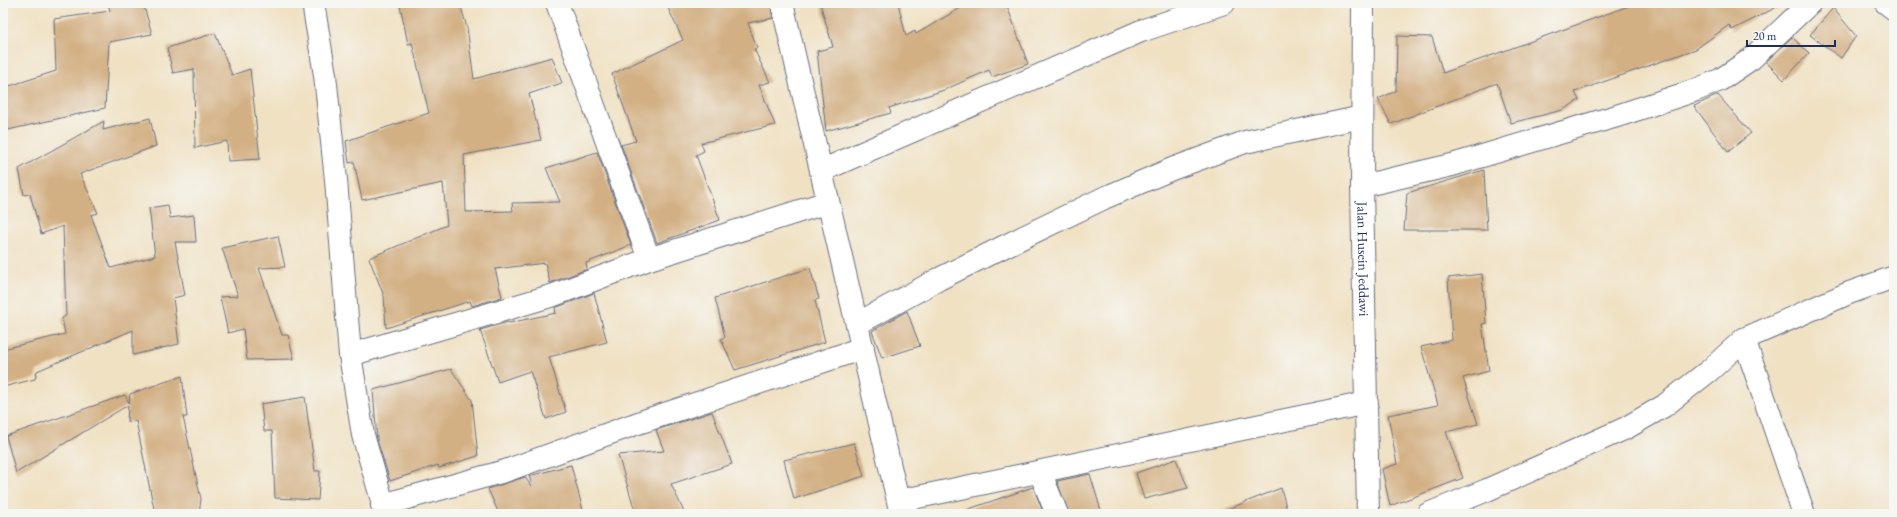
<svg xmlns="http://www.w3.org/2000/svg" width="1897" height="517" font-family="'EB Garamond',serif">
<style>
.building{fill:#d3b084}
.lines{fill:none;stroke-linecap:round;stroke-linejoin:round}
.street-casing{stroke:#666d81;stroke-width:24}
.secondary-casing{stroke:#666d81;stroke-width:24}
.street{stroke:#fff;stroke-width:22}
.secondary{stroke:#fff;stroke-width:22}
.labels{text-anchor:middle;stroke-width:3.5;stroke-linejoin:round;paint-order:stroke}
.street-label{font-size:14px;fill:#1b2f5e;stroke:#f6f6f2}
</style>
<rect width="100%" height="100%" fill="#f6f6f2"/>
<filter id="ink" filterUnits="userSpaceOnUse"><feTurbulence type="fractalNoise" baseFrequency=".025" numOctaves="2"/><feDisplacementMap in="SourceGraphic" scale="8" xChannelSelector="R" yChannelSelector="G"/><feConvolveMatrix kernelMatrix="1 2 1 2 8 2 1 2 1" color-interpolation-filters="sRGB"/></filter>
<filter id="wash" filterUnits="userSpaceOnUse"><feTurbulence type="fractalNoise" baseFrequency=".012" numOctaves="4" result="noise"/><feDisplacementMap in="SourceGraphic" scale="16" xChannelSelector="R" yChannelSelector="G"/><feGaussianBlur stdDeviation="0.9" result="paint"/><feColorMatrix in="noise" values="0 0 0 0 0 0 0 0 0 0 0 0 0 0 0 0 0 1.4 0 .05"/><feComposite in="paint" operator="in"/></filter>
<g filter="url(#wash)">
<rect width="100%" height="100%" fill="#f0e1c3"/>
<g id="blocks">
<g class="building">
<polygon points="108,3 143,3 152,34 109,42 105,108 8,130 3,88 56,71 54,19 110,11"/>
<polygon points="413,3 460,3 467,28 474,79 552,57 562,83 529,94 541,140 464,155 466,212 513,211 512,203 560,202 546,168 597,152 631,245 586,263 587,269 550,283 545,263 495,269 502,297 472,306 470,301 386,328 384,296 369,258 447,225 443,183 362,200 354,162 349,163 346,141 429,113 412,43 408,44 400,5"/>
<polygon points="691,3 770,3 773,18 748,23 757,48 754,49 770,82 759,85 775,125 701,143 704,151 696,155 720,220 657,243 621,145 636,141 612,74 683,40 668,8"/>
<polygon points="820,3 898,3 906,36 915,31 916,34 969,3 1006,3 1028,64 992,77 989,70 944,90 889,108 891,113 826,131 817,51 833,47"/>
<polygon points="1637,3 1785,3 1732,30 1729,25 1696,49 1575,92 1579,100 1563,110 1511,123 1497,83 1391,124 1378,99 1396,91 1397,36 1432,37 1443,73"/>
<polygon points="1833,8 1856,36 1841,58 1810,35"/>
<polygon points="215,33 232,75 250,69 260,159 228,161 227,141 195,148 194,69 173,73 167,48"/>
<polygon points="1792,37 1809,53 1784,80 1766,62"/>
<polygon points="1718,95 1751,133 1728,152 1694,106"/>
<polygon points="150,118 156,146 80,174 98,213 91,215 111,268 155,256 149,208 168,205 170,218 194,215 196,242 175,242 185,295 173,298 179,344 133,355 133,330 37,371 35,379 3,387 3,349 65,334 62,318 66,316 63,226 41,234 30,194 24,195 19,169 104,121 103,130"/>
<polygon points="1484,170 1487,230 1404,230 1407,193"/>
<polygon points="278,236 285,267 259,268 282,335 288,335 294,359 247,360 243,329 228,333 220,297 238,296 222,248"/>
<polygon points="810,268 819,299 815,300 825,342 735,370 721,339 725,337 715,298"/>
<polygon points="1482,274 1486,323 1482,324 1489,371 1463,378 1478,424 1446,432 1463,478 1390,506 1382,469 1397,464 1388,415 1438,405 1421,347 1452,340 1448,278"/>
<polygon points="594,293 607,342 549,357 566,412 546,419 530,371 498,382 480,330 508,322 509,323 556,313 555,308"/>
<polygon points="907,311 920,346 882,358 872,331"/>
<polygon points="451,369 472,400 478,456 439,468 438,465 390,481 377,440 373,390"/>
<polygon points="182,376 187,417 183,417 201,499 199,514 155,514 136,421 127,422 128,405 16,473 6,436 125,395 129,403 130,394"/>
<polygon points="305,397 315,471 320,471 318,500 275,498 272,431 264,431 261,404"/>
<polygon points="712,412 732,464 671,484 685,514 636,514 618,455 664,451 656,430"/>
<polygon points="854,443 864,476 794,499 784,460"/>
<polygon points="1176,459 1188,488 1144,499 1136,473"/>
<polygon points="571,465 584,514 499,514 488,489 525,477 531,486 532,485 529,476"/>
<polygon points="1090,474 1102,514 1069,514 1057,481"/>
<polygon points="1033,487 1044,514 966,514 966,510"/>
<polygon points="1281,488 1288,514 1218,514 1218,513"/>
</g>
</g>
</g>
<g filter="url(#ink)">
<use href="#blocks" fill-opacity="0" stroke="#666d81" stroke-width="1"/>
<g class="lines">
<g class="street-casing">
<g id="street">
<polyline points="313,3 325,75 336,180 350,355 363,435 386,514"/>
<polyline points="557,3 649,259"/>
<polyline points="782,3 901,514"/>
<polyline points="1886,3 1894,9"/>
<polyline points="821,171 1141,31 1224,3"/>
<polyline points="1362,186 1452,165 1617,116 1696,90 1720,80 1751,59 1810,3"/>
<polyline points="857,324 939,279 1005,246 1104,198 1172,169 1245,142 1362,117"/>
<polyline points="1744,339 1804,514"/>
<polyline points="350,355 554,295 649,259 828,202"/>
<polyline points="1040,472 1057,514"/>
<polyline points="899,501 1367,403"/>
<polyline points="382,505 505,471 641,422 863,348"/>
<polyline points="1428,514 1487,490 1626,428 1664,406 1710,370 1744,339 1849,293 1894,277"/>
</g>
</g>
<g class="secondary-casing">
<g id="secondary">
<path id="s1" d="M1363 3 1362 186 1368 514"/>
</g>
</g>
<use href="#street" class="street"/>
<use href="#secondary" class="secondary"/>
</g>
</g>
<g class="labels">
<g class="street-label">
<text dy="5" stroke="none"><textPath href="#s1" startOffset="256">Jalan Husein Jeddawi</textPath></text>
</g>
</g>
<rect width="1897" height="517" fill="none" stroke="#f6f6f2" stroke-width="16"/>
<path d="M1747 40v6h88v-6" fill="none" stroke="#1b2f5e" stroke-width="2"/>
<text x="1753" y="40" font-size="12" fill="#1b2f5e" stroke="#f6f6f2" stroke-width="3" paint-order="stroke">20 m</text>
</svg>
